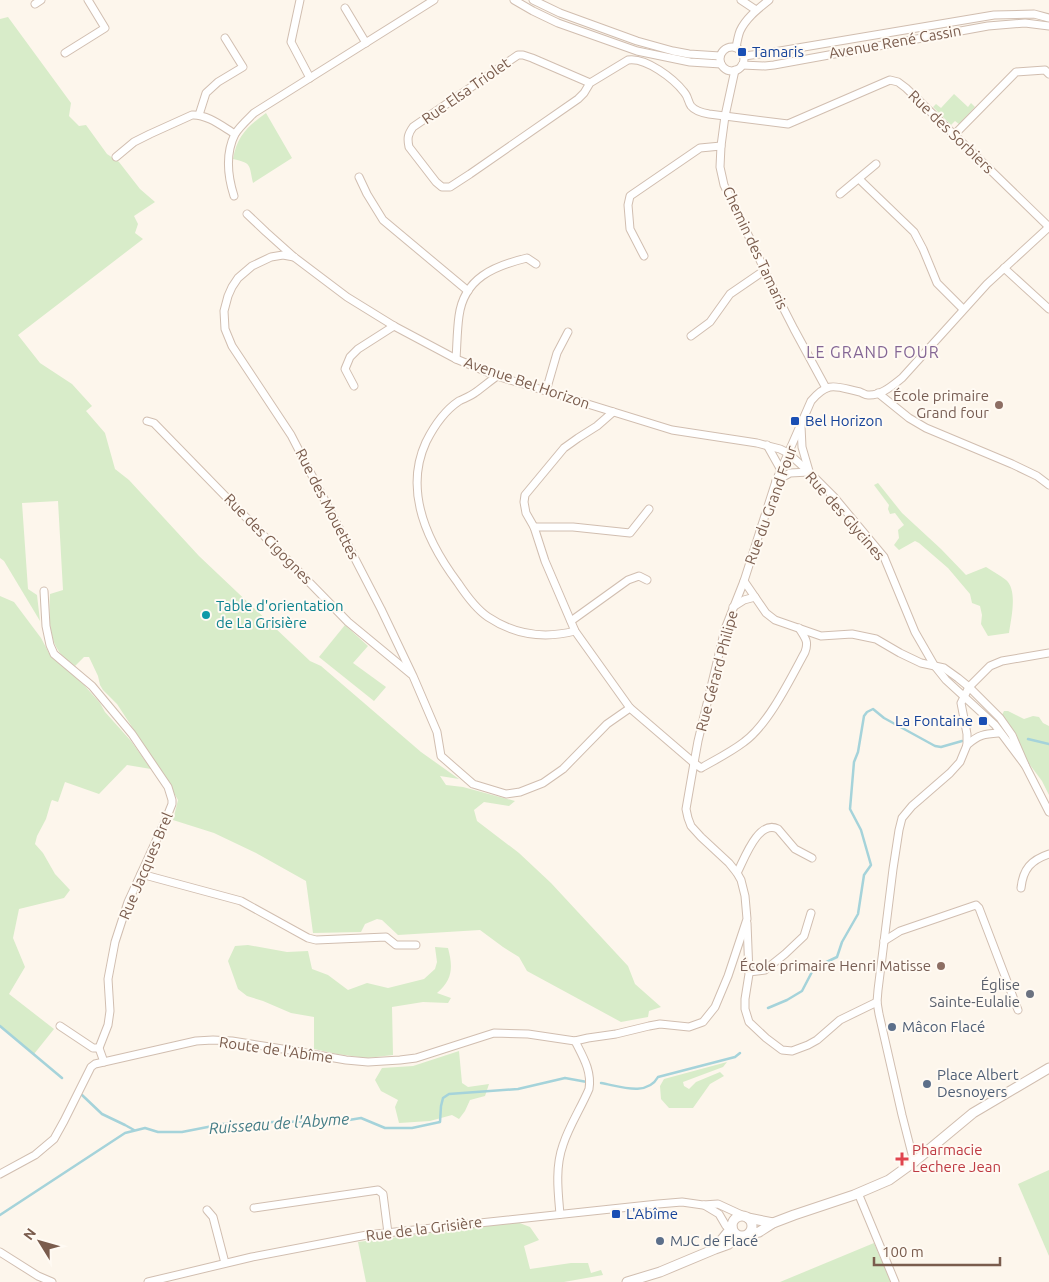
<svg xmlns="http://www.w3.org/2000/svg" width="1049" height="1282" font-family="Ubuntu,sans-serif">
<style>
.green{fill:#d8ecc9}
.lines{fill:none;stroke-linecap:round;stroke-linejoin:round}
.stream{stroke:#a5d3da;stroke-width:2.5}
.minor-casing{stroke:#d1beb0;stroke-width:9}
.tertiary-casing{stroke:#d1beb0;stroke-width:11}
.minor{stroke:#fff;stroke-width:7}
.tertiary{stroke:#fff;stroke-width:9}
.transit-dot{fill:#1a4fb4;stroke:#fffaf3;stroke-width:2}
.education-dot{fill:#8d6e63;stroke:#fffaf3;stroke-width:2}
.culture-dot{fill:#0f9aa8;stroke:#fffaf3;stroke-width:2}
.worship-dot{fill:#6b7280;stroke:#fffaf3;stroke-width:2}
.service-dot{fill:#5c6f8a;stroke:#fffaf3;stroke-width:2}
.health-dot{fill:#e0444e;stroke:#fffaf3;stroke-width:2}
.labels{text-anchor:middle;stroke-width:4;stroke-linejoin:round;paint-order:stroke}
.street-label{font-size:15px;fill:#7a5c4d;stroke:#fffaf3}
.transit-label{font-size:15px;fill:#164399;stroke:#fffaf3;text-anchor:start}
.education-label{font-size:15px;fill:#785e54;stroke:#fffaf3;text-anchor:end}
.culture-label{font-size:15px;fill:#0d838f;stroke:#fffaf3;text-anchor:start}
.worship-label{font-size:15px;fill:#5b616d;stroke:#fffaf3;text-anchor:end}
.service-label{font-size:15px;fill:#4e5e75;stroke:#fffaf3;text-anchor:start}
.health-label{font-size:15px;fill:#be3a42;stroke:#fffaf3;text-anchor:start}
.neighbourhood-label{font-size:16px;letter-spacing:1px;fill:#846695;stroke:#fffaf3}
.water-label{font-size:16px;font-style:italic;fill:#437c86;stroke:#fffaf3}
</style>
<rect width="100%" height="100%" fill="#fdf6ec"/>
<g class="green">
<path d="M8 17 71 103 69 116 79 126 86 125 107 154 119 162 140 189 155 202 134 216 138 224 135 233 143 239 18 335 40 363 72 384 92 406 86 411 105 433 115 469 129 480 199 556 310 661 321 666 421 752 459 779 440 776 446 785 463 787 515 801 509 806 484 802 474 810 477 821 519 853 551 883 628 966 635 984 661 1007 649 1011 648 1017 621 1022 527 971 519 957 503 947 480 930 398 935 382 920 377 919 365 924 361 932 313 933 306 881 256 853 214 833 173 820 178 800 161 771 117 704 103 690 100 685 98 676 89 657H84L75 666C70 662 64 658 60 653 48 637 49 613 50 594L63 590 58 501 22 503 28 589 37 595 40 621 4 561 0 558V19Z"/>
<polygon points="954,94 968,107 971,103 975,107 959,124 955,121 951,125 933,107 936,104 941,108"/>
<path d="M266 113 292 158 253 183C249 165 252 163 233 159 237 136 248 126 266 113Z"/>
<path d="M878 483 902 513 941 549 966 575 986 567C992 571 1000 575 1006 580 1018 590 1011 619 1009 633L988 636 981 624 982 615 980 606 972 603 970 594 948 568 919 543 915 541 899 550 894 545 899 538 898 530 904 525 895 513 890 514 888 509 889 505 874 485Z"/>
<polygon points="0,596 14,602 41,638 49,653 84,685 100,703 105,712 131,741 151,769 127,765 99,794 65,782 58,802 52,800 51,802 46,819 37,836 35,844 43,853 55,874 70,890 64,898 19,909 13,938 25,967 9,994 54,1029 34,1054 0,1026"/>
<polygon points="345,625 368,646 353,663 386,687 374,701 319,657"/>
<polygon points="1004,711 1008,711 1024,719 1033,716 1039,717 1043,723 1049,726 1049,795 1042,781 1027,761 1016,734 1002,715"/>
<path d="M248 945 287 952 308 951 312 969 328 975 348 990 367 983 388 988 424 979 435 969 437 962 435 947 448 948C453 967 453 979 437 993L451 998 448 1003 423 1002 392 1007 393 1055 367 1058 337 1054 314 1049V1017L291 1013 263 1001 247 996 238 989 228 961 235 946Z"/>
<polygon points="459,1051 462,1083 468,1087 489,1084 485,1096 470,1100 465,1111 459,1119 452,1115 430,1121 399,1123 395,1107 398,1100 381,1091 375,1080 382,1068 413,1066"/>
<polygon points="727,1062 723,1067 683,1082 684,1086 689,1089 696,1082 720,1072 724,1076 710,1084 693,1108 669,1108 661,1099 660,1086 664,1079"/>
<polygon points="1049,1170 1049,1256 1018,1184"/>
<polygon points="517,1222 530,1227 539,1240 524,1246 530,1269 571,1263 588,1263 591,1273 601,1270 603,1275 564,1282 366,1282 358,1242"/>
<polygon points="874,1243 891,1282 780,1282"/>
</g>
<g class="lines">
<g class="stream">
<polyline points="1028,739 1049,744"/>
<polyline points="768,1008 787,1000 802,991 814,968 837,957 842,942 858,914 864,875 871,865 861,830 850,809 854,762 858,752 864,716 867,712 873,709 884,718 935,746 941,747 962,741"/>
<polyline points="0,1026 62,1078"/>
<path d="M601 1083C619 1086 647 1097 658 1077L735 1057 740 1053"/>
<polyline points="82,1095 102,1114 125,1125 134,1130"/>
<polyline points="0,1215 125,1133 145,1128 158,1132 182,1132 223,1124 274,1122 343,1121 361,1118 385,1128 412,1128 440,1122 441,1106 443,1098 449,1094 518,1089 565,1078 587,1082"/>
</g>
<g class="minor-casing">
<g id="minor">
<polyline points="300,0 291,42 310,78"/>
<polyline points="514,0 533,11 558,23 637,51 690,62 721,64"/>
<polyline points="533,0 560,13 637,41 673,51 689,54 720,56"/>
<polyline points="741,0 756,10"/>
<polyline points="35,4 41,0"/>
<polyline points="345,8 366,43"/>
<circle cx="732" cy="59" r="12"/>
<path d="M736 48C737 42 738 36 740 31 746 18 758 9 769 0"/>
<polyline points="65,53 105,28 88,0"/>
<polyline points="744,56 768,53 994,15 1034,14 1049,18"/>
<polyline points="742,65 765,66 774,65 988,26 1025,23 1049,26"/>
<polyline points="735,70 725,116 721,146 720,167 724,185 752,243 771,284 794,329 826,388"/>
<path d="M590 83 532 58 523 55H518L413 127C408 134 407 138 409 147L436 182 442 187H450L470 174 578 99 584 93 590 83 628 60C646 57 674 79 684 92 688 96 688 102 691 106 695 111 703 113 709 114L788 124 890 80 898 82 906 88 1049 227"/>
<polyline points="199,115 206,93 218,82 243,67 225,38"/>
<polyline points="954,135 1016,72 1045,70 1049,74"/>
<path d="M116 157 134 142 150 134 192 115C207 114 223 127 235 134"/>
<polyline points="359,177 367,194 383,220 468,291"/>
<polyline points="859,179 914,232 923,249 937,283 963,309"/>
<polyline points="840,194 876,164"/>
<path d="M234 196C228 177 225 154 235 134 240 126 247 120 254 113L434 0"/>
<polyline points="247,214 266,232 294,257 347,297 394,326 456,359 497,376 672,430 757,443 780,449 788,453 809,472 834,497 884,557 915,632 934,665 946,680 995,725 1025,765"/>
<path d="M1049 227 987 284 902 378C893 385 881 396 868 395 865 395 863 393 860 392 836 387 829 380 811 401L776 481 744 581 766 613 775 620 821 636 852 634 876 639 900 653 921 663 944 668 958 678 969 687 1000 718 1012 735 1025 765 1049 812"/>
<polyline points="644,256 630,229 628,205 630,196 700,148 721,146"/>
<polyline points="294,257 283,255 271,257 252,266 238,278 232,287 228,296 224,311 225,329 232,346 291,435 381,609 413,676 437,732 441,756 473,784 506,794 520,792 543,783 563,769 607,724 630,708 694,763"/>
<polyline points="1004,268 1049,309"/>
<polyline points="691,336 710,322 730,294 765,270"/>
<path d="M456 359C457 345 457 330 459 316 464 278 494 266 527 258L536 264"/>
<path d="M497 376C490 381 483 387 476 392 471 396 465 398 459 401 444 411 434 426 426 442 403 492 428 543 458 583 466 595 476 609 488 617 515 635 544 639 575 631"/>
<polyline points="354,386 345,369 350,357 358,349 394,326"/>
<polyline points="546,391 557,353 568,332"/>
<polyline points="878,393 909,418 926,428 1012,464 1037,476 1049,485"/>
<polyline points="613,412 597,426 578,438 564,448 525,495 524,502 526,513 534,527 545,561 575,631 630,708"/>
<polyline points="147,421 154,423 348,622 411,674"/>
<polyline points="801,426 802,447 809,471"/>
<polyline points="767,445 781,470"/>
<polyline points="776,481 790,473 809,472"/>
<polyline points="534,527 573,527 630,533 649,509"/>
<polyline points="44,591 46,626 50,645 54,654 92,686 132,734 168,787 172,800 172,804 166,819 128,902 115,942 108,979 110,1011 108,1025 99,1048 104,1062"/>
<polyline points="733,607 744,600 755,597"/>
<polyline points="571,621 628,580 639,576 647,580"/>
<path d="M967 745C979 734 985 734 1000 733"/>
<polyline points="694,763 698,741 725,629 744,581"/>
<path d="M737 873C744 860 758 819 778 829L795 849 812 858"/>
<polyline points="141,874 241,901 308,938 316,940 386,937 396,945 416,945"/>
<path d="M1021 888C1023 869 1031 860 1049 854"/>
<polyline points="747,923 749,974 745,999 745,1009 749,1022 766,1038 782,1050 792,1051 808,1045 817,1040 840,1020 877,1002"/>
<polyline points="884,941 900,931 976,905 979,908 1018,1010"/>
<polyline points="749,972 765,970 785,954 804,936 811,913"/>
<polyline points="60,1026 93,1048 99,1048"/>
<polyline points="914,1162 902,1115 879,1014 877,1002 878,990 893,869 899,830 902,818 912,806 950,773 960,762 967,745 967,734 961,703 969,687 990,666 1002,661 1049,653"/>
<path d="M0 1174 35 1155 54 1139 64 1121 91 1067 95 1064 196 1041 213 1040 232 1041 289 1050 346 1060 368 1062 400 1060 416 1058 494 1033 528 1034 575 1041 588 1038 616 1034 649 1026 660 1024 689 1027 703 1022 715 1007 728 976 747 919 745 896 741 880 737 873 729 863 701 837 691 826 688 818 686 809 694 763 701 768C715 760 731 752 744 742 768 725 791 678 805 652 809 641 805 638 799 628"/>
<polyline points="858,1193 895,1282"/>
<polyline points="704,1205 719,1214 726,1226 732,1226"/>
<polyline points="254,1208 378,1190 383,1194 388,1233"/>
<polyline points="207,1210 213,1217 225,1263"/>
<path d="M560 1214C558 1192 555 1167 563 1145 569 1126 581 1108 589 1089 592 1071 583 1057 575 1041"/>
<polyline points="0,1252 38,1276 52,1282"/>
<polyline points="148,1282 252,1257 367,1235 658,1204 682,1202 703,1205 718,1204 744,1216"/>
</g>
</g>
<g class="tertiary-casing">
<g id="tertiary">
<circle cx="742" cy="1226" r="10"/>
<polyline points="748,1218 773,1223"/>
<polyline points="749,1234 759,1232 773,1223 794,1215 854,1195 889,1180 914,1162 973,1113 1049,1068"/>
<polyline points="715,1248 732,1227"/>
<polyline points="627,1282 660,1272 715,1249 729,1244 738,1236"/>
</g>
</g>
<use href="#minor" class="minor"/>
<use href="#tertiary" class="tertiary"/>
</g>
<g class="transit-dot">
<rect x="737" y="47" width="10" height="10" rx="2.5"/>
<rect x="790" y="416" width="10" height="10" rx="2.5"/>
<rect x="978" y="716" width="10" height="10" rx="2.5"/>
<rect x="611" y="1209" width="10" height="10" rx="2.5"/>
</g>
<g class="education-dot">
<circle cx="999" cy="405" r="5"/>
<circle cx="941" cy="966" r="5"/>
</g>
<circle class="culture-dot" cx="206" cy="615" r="5"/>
<circle class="worship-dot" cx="1030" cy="994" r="5"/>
<g class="service-dot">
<circle cx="892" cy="1027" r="5"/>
<circle cx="927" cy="1084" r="5"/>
<circle cx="660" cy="1241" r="5"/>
</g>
<path class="health-dot" d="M899.5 1151.5h5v5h5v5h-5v5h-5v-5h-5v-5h5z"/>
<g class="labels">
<g class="street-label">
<text transform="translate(895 42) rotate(-10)" y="5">Avenue René Cassin</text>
<text transform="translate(466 91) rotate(-35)" y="5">Rue Elsa Triolet</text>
<text transform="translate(951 132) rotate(44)" y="5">Rue des Sorbiers</text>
<text transform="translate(755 248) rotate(65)" y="5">Chemin des Tamaris</text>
<text transform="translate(527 383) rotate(19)" y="5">Avenue Bel Horizon</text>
<text transform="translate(327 504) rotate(63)" y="5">Rue des Mouettes</text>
<text transform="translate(771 505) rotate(-70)" y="5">Rue du Grand Four</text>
<text transform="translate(845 516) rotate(49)" y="5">Rue des Glycines</text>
<text transform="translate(268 539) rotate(46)" y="5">Rue des Cigognes</text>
<text transform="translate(717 671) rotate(-75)" y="5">Rue Gérard Philipe</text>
<text transform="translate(146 866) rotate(-67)" y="5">Rue Jacques Brel</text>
<text transform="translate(276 1050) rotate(8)" y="5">Route de l'Abîme</text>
<text transform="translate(424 1229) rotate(-7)" y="5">Rue de la Grisière</text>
</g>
<g class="transit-label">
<text x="752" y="57">Tamaris</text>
<text x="805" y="426">Bel Horizon</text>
<text x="973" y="726" text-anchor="end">La Fontaine</text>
<text x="626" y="1219">L'Abîme</text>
</g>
<g class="education-label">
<text x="989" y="401">École primaire<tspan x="989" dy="17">Grand four</tspan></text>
<text x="931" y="971">École primaire Henri Matisse</text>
</g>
<g class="culture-label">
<text x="216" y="611">Table d'orientation<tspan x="216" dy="17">de La Grisière</tspan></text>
</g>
<g class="worship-label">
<text x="1020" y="990">Église<tspan x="1020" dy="17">Sainte-Eulalie</tspan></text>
</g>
<g class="service-label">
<text x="902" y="1032">Mâcon Flacé</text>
<text x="937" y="1080">Place Albert<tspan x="937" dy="17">Desnoyers</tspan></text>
<text x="670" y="1246">MJC de Flacé</text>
</g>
<g class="health-label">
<text x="912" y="1155">Pharmacie<tspan x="912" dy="17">Lechere Jean</tspan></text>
</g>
<g class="neighbourhood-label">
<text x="873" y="358">LE GRAND FOUR</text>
</g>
<g class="water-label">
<text transform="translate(279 1123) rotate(-4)" y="6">Ruisseau de l'Abyme</text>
</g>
</g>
<g transform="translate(40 1242) rotate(307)" stroke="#fffaf3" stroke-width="4" paint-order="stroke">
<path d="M0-4L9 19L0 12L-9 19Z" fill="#7a5c4d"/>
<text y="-8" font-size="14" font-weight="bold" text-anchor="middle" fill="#7a5c4d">N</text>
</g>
<path d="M874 1257v8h126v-8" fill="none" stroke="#7a5c4d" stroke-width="2.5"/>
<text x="882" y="1257" font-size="15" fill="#7a5c4d" stroke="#fffaf3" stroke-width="4" paint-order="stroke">100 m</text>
</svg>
